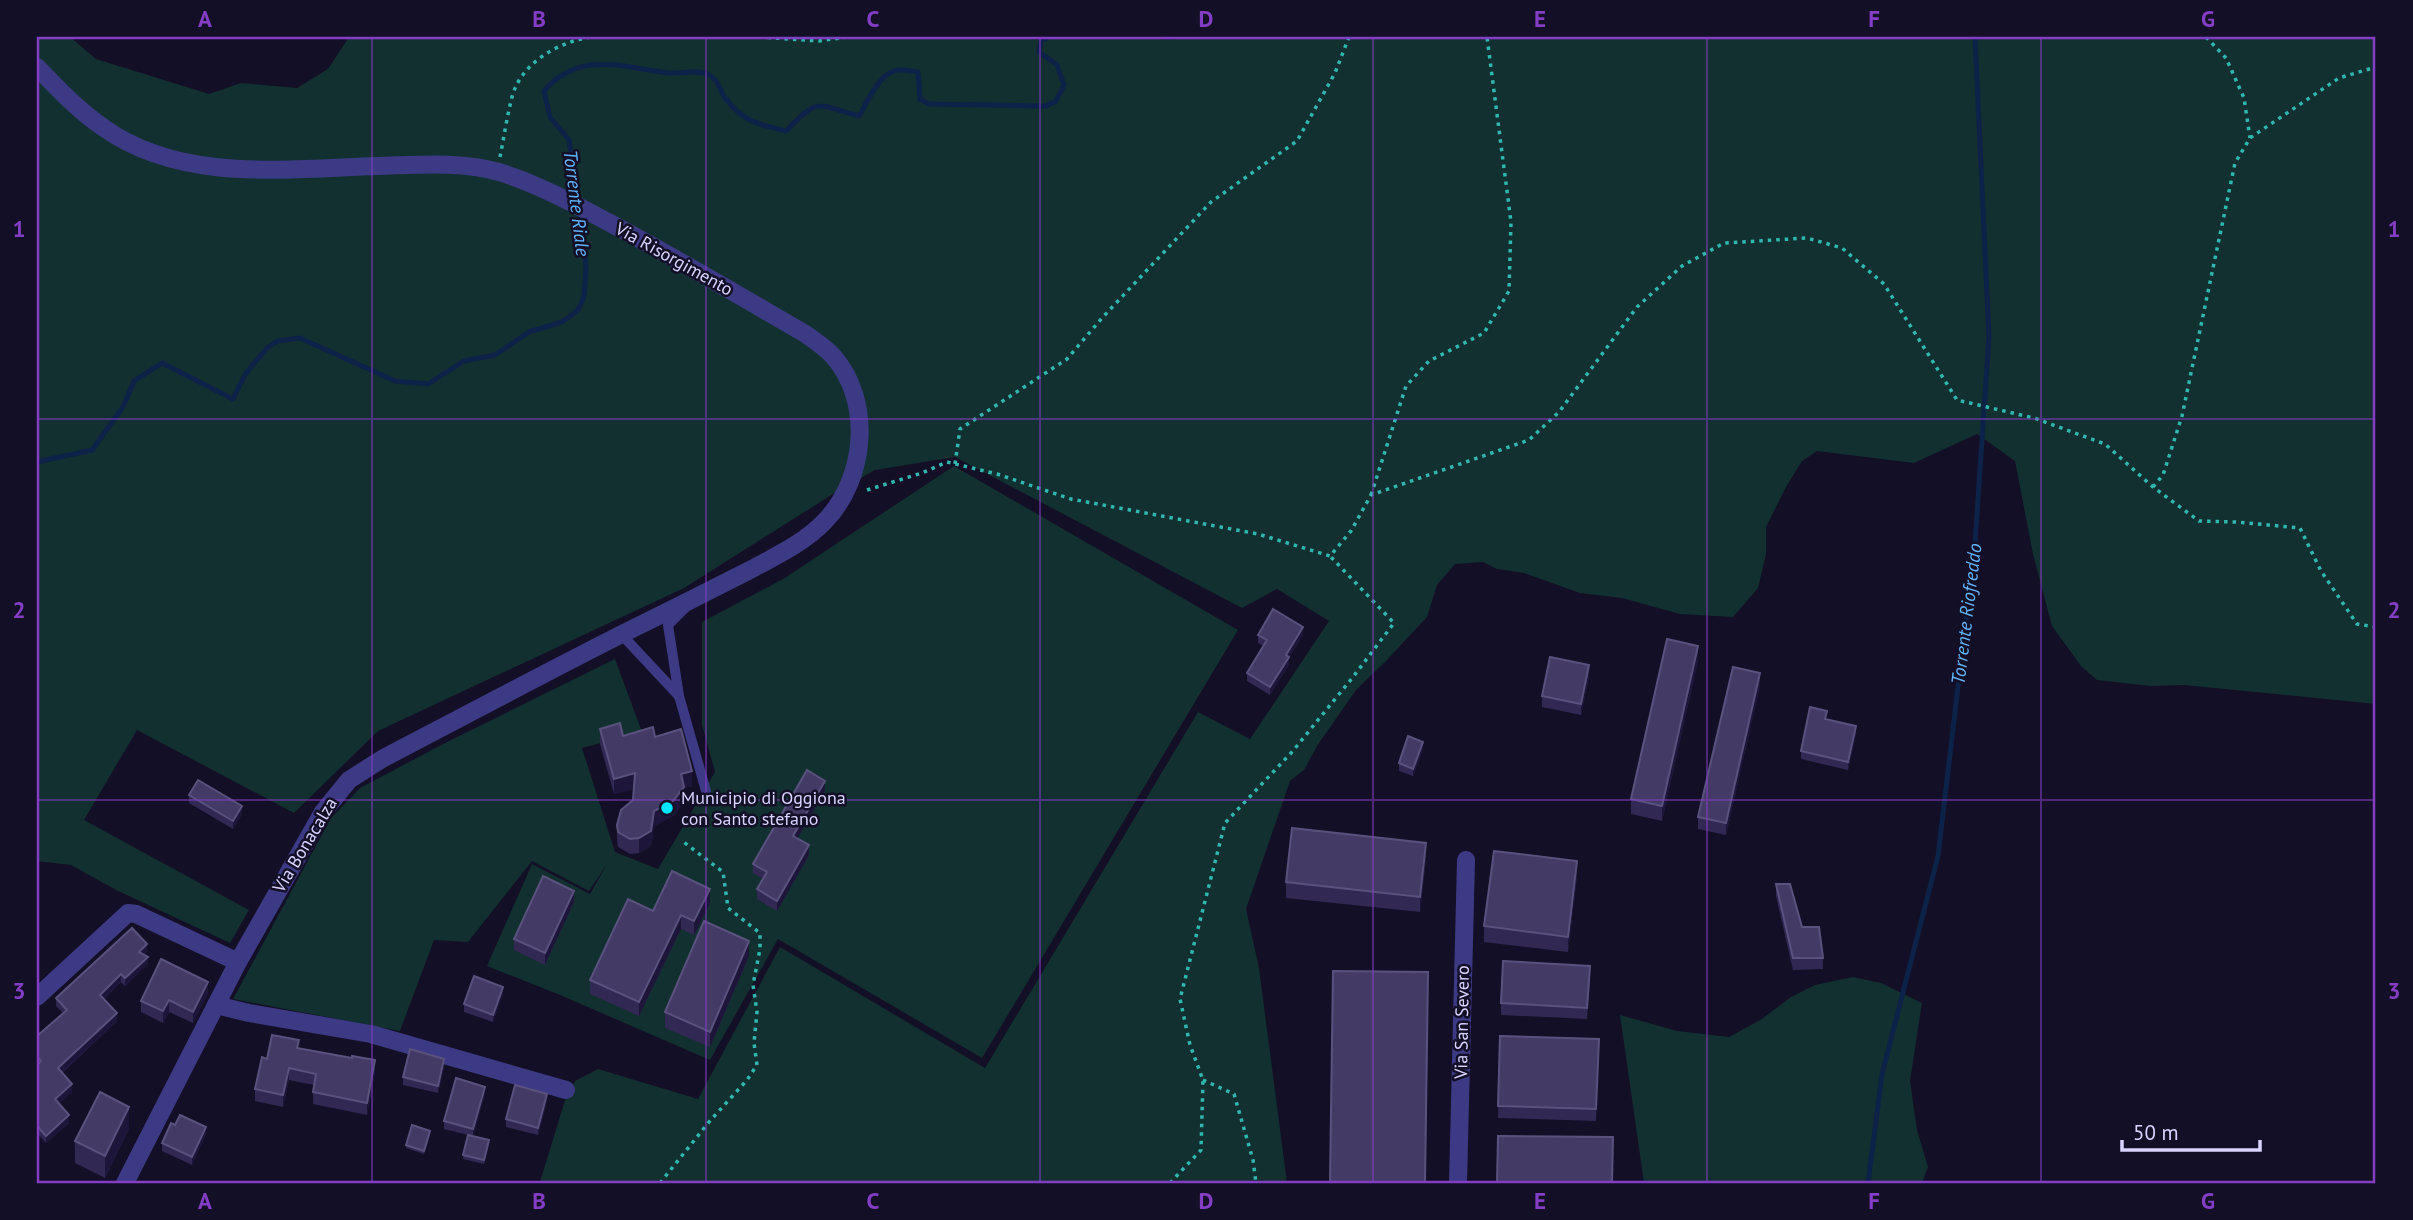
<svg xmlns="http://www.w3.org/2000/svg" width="2413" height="1220" font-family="'PT Sans',sans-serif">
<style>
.green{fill:#12302f}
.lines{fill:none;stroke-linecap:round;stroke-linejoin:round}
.stream{stroke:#0c2248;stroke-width:5}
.path{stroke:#2fb8b0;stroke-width:3.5;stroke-dasharray:3.5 5;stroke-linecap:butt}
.lane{stroke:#3d3a85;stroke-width:10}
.street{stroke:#3d3a85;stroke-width:18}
.wall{fill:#312854}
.shaded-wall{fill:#1d163a}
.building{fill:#433a66;stroke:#5a527e;stroke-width:2}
.grid{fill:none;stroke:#843dc5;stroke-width:2;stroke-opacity:0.55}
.poi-dot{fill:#00e5ff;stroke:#130f26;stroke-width:2.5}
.labels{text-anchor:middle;stroke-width:5;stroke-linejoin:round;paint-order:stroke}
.street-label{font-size:18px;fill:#d9d4ff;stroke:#130f26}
.poi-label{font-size:18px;fill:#d9d4ff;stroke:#130f26;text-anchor:start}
.water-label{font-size:19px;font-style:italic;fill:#62b6ff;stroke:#130f26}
.neatline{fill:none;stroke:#843dc5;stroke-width:2.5}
.grid-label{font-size:23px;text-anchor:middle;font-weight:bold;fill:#843dc5}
</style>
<rect width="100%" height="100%" fill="#130f26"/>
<g class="green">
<polygon points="37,37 70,37 96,59 209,94 241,83 297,88 328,69 349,37 2376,37 2376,704 2184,685 2150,686 2097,680 2081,666 2052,626 2033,554 2015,461 1977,434 1914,463 1817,451 1802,461 1786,487 1766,527 1766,554 1758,588 1733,617 1680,614 1622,598 1580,593 1524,573 1497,569 1483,562 1455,564 1437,585 1427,617 1386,661 1356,690 1317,746 1304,770 1290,781 1246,909 1259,968 1287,1183 538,1183 540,1182 566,1097 575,1081 598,1069 698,1099 780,947 985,1068 1198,712 1250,739 1329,621 1277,589 1242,608 955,457 875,470 833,494 684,588 378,731 294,813 137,730 84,820 249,910 230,943 116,890 71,865 37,861"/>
<polygon points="954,466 1238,630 982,1058 778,939 710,1060 560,995 487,966 532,864 590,894 607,864 589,891 532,861 468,942 434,940 400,1031 233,999 331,818 360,788 445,743 615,659 642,732 582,748 615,852 658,869 715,772 702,725 702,622 783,579"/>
<polygon points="1853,977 1881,983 1922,1003 1910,1081 1917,1130 1928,1167 1922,1183 1644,1183 1620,1015 1677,1031 1729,1037 1762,1019 1791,997 1815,985"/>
</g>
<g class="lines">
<g class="stream">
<polyline points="1164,37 1170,37"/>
<path d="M579 202 569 140 550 117 544 91C581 49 623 68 670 73 681 74 697 69 707 74 719 79 719 90 726 99 745 123 758 124 786 131 819 97 815 104 859 116 868 101 880 70 900 70 906 70 912 71 918 72L920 99 929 104 1046 106 1056 101 1064 85 1057 65 1039 52 1041 41 1048 37"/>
<polyline points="37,462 92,450 123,407 134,381 162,363 233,399 246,373 267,348 278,341 300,338 395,381 428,384 464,361 495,355 529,332 562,322 578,310 584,297 586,267 580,212"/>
<polyline points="1868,1183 1882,1074 1938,856 1975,543 1989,337 1975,37"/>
</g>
<g class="path">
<polyline points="759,37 819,41 847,37"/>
<polyline points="2206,37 2226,58 2244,98 2250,138"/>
<path d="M500 157C504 137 507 116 512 97 521 63 558 42 591 37"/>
<polyline points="955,464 960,429 1067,359 1102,318 1211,202 1297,141 1335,73 1349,37"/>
<polyline points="2153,487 2163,475 2182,416 2235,163 2250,138 2290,111 2339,78 2376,67"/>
<polyline points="867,490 922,473 947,462 997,474 1071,499 1258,534 1330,556 1351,531 1371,495 1529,440 1559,412 1637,307 1682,266 1724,243 1807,238 1842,248 1884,284 1957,400 2034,418 2105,444 2153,487 2199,521 2237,522 2300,528 2321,571 2357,624 2376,627"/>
<polyline points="1371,495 1406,386 1429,361 1484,333 1509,291 1511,222 1487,37"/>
<polyline points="1203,1080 1234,1094 1253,1160 1256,1183"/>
<polyline points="660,1183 709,1122 747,1080 757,1065 754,1043 757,1012 753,985 760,949 760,933 728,908 723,872 681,840"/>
<polyline points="1170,1183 1201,1150 1203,1080 1190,1045 1180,999 1225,823 1292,752 1353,677 1394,623 1330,556"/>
</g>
<g class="lane">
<polyline points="686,607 668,625 679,696 706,791"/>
<polyline points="622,635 679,696"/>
</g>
<g class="street">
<path d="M37 67C58 89 79 111 104 128 181 183 288 169 377 166 418 165 460 161 499 172 538 184 574 204 610 223 676 258 740 296 804 333 814 340 825 347 833 356 873 401 866 479 825 521 804 543 776 556 750 570 707 592 665 613 622 634 541 675 462 717 382 759L349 780 323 812 238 962 125 1183"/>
<polyline points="37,997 128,913 136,914 238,962"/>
<polyline points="216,1005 249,1013 371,1034 566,1090"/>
<polyline points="1458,1183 1466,860"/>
</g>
</g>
<g class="wall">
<polygon points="1258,635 1303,635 1289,658 1289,665 1270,695 1247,681 1247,673 1264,646 1258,643"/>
<polygon points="1698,661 1662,821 1631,814 1631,799"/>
<polygon points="1589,676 1581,715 1542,707 1542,696"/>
<polygon points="1760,685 1726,835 1698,829 1698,817"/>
<polygon points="1827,719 1856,734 1848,770 1801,759 1801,751"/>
<polygon points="600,729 623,736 655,737 692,786 684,788 684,802 673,816 654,826 651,846 639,853 630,854 618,847 617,840 617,825 633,800 634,789 614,794 600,744"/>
<polygon points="1423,749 1413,776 1399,771 1399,763"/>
<polygon points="825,791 797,838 809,855 777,911 757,899 757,889 763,879 753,873 753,864"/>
<polygon points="189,795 242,814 233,829 189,803"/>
<polygon points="1426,858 1420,912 1286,898 1286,882"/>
<polygon points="1577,876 1568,952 1484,942 1484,926"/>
<polygon points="1776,884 1802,927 1823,958 1823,969 1793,970 1776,896"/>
<polygon points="574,902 545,965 514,950 514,939"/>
<polygon points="710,903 694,935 681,929 639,1016 590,994 590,980 653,911"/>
<polygon points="147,952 144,955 148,964 125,986 121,982 104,999 117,1021 62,1073 72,1092 58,1104 69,1123 46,1143 37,1133 37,1036 63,1013 56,1006 56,998"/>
<polygon points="749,956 710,1047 665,1028 665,1012"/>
<polygon points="1590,977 1587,1019 1501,1015 1501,1003"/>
<polygon points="208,993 193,1023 169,1012 163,1023 141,1012 141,1001"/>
<polygon points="503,994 493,1022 464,1012 464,1004"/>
<polygon points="1500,1036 1599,1039 1596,1121 1498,1118"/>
<polygon points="299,1048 375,1072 367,1115 313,1104 313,1092 314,1085 289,1080 283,1107 255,1101 255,1089 267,1059"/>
<polygon points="444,1067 438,1093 403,1085 403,1077"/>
<polygon points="485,1094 473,1136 489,1144 484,1164 463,1159 468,1135 444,1129 444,1121"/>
<polygon points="547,1101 538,1135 506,1127 506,1119"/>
<polygon points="175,1125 206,1134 192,1165 162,1151 162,1143"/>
<polygon points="129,1129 105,1178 75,1163 75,1141"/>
<polygon points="430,1135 424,1154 406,1148 406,1145"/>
</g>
<g class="shaded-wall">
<polygon points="1303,627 1303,635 1289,658 1289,665 1270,695 1270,687 1286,655"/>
<polygon points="1698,646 1698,661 1662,821 1662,806"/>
<polygon points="1589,665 1589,676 1581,715 1581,704"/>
<polygon points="1760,673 1760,685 1726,835 1726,823"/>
<polygon points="1856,726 1856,734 1848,770 1848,762"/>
<polygon points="1423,742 1423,749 1413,776 1413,769"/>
<polygon points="692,771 692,786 684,788 684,802 673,816 654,826 651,846 639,853 639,838 654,811 681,774"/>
<polygon points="635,773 635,789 614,794 614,779"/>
<polygon points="825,781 825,791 793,846 793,836"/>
<polygon points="242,806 242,814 233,829 233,821"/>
<polygon points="1426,843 1426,858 1420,912 1420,897"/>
<polygon points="809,845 809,855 777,911 777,901"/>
<polygon points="1577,861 1577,876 1568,952 1568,937"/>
<polygon points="710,889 710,903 694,935 694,921"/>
<polygon points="574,891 574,902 545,965 545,953"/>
<polygon points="681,915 681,929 639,1016 639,1002"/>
<polygon points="749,941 749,956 710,1047 710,1032"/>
<polygon points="147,944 147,952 139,960 139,952"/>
<polygon points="148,957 148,964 125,986 125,978"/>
<polygon points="121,974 121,982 100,1003 100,995"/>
<polygon points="208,982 208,993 193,1023 193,1012"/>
<polygon points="503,987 503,994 493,1022 493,1015"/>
<polygon points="169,1000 169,1012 163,1023 163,1011"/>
<polygon points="117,1013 117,1021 58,1076 58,1068"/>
<polygon points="444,1059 444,1067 438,1093 438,1086"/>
<polygon points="375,1060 375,1072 367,1115 367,1103"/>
<polygon points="289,1068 289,1080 283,1107 283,1095"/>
<polygon points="72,1084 72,1092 55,1107 55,1099"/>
<polygon points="485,1087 485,1094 473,1137 473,1129"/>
<polygon points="547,1094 547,1101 538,1135 538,1128"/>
<polygon points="129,1107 129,1129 105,1178 105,1156"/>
<polygon points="69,1115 69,1123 46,1143 46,1136"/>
<polygon points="206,1127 206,1134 192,1165 192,1157"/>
</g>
<g class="building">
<polygon points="1273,609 1303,627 1286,655 1289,657 1270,687 1247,673 1267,640 1258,635"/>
<polygon points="1667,639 1698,646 1662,806 1631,799"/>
<polygon points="1550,657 1589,665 1581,704 1542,696"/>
<polygon points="1733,667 1760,673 1726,823 1698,817"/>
<polygon points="1810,707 1827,711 1825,719 1856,726 1848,762 1801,751"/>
<polygon points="620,723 623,736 653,727 655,737 681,729 692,771 681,774 684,787 673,801 654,811 651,831 639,838 630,839 618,832 617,825 621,810 633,800 635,773 614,779 600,729"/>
<polygon points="1408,736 1423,742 1413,769 1399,763"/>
<polygon points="807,770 825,781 793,836 809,845 777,901 757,889 767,872 753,864"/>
<polygon points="198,780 242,806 233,821 189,795"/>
<polygon points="1292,828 1426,843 1420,897 1286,882"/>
<polygon points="1494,851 1577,861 1568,937 1484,926"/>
<polygon points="672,871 710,889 694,921 681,915 639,1002 590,980 628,899 653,911"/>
<polygon points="543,876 574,891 545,953 514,939"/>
<polygon points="1776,884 1790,884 1802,927 1819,927 1823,958 1793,958"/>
<polygon points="704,921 749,941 710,1032 665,1012"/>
<polygon points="132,928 147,944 139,952 148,957 125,978 121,974 100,995 117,1013 58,1068 72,1084 55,1099 69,1115 46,1136 37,1126 37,1065 41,1061 37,1056 37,1036 67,1010 56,998"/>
<polygon points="161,959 208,982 193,1012 169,1000 163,1011 141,1001"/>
<polygon points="1503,961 1590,966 1587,1008 1501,1003"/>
<polygon points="1333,971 1428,972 1425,1183 1330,1183"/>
<polygon points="474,976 503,987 493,1015 464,1004"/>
<polygon points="272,1035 299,1040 297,1048 352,1058 352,1056 375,1060 367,1103 313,1092 316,1074 289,1068 283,1095 255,1089 262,1057 267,1059"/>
<polygon points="1500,1036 1599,1039 1596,1109 1498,1106"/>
<polygon points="410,1049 444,1059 438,1086 403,1077"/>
<polygon points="456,1078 485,1087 473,1129 444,1121"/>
<polygon points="515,1085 547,1094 538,1128 506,1119"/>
<polygon points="100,1092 129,1107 105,1156 75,1141"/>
<polygon points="180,1115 206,1127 192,1157 162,1143 171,1123 175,1125"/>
<polygon points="412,1125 430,1131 424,1151 406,1145"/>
<polygon points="468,1135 489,1140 484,1160 463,1155"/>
<polygon points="1498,1136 1613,1137 1612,1183 1497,1183"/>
</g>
<path class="grid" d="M372 37V1183M706 37V1183M1040 37V1183M1373 37V1183M1707 37V1183M2041 37V1183M37 419H2376M37 800H2376"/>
<circle class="poi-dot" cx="667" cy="808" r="7"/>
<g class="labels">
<g class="street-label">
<text transform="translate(674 259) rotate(29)" y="6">Via Risorgimento</text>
<text transform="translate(305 845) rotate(-59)" y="6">Via Bonacalza</text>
<text transform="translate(1462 1022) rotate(-89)" y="6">Via San Severo</text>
</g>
<g class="poi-label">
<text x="681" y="804">Municipio di Oggiona<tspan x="681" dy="21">con Santo stefano</tspan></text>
</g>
<g class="water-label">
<text transform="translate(577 203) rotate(83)" y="7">Torrente Riale</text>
<text transform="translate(1966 614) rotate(-83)" y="7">Torrente Riofreddo</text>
</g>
</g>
<rect width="2413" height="1220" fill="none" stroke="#130f26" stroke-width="77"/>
<path d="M2122 1140v10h138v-10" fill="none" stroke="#d9d4ff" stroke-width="3.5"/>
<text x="2133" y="1140" font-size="21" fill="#d9d4ff" stroke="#130f26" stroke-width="5" paint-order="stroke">50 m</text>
<rect x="38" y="38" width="2336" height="1144" class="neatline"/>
<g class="grid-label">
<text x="205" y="27">A</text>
<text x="539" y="27">B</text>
<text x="873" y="27">C</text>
<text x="1206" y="27">D</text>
<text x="1540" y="27">E</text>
<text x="1874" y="27">F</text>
<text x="2208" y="27">G</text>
<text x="19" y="237">1</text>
<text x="2394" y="237">1</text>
<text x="19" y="618">2</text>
<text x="2394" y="618">2</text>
<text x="19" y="999">3</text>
<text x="2394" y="999">3</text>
<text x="205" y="1209">A</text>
<text x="539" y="1209">B</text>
<text x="873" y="1209">C</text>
<text x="1206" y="1209">D</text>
<text x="1540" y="1209">E</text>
<text x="1874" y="1209">F</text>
<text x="2208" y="1209">G</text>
</g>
</svg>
